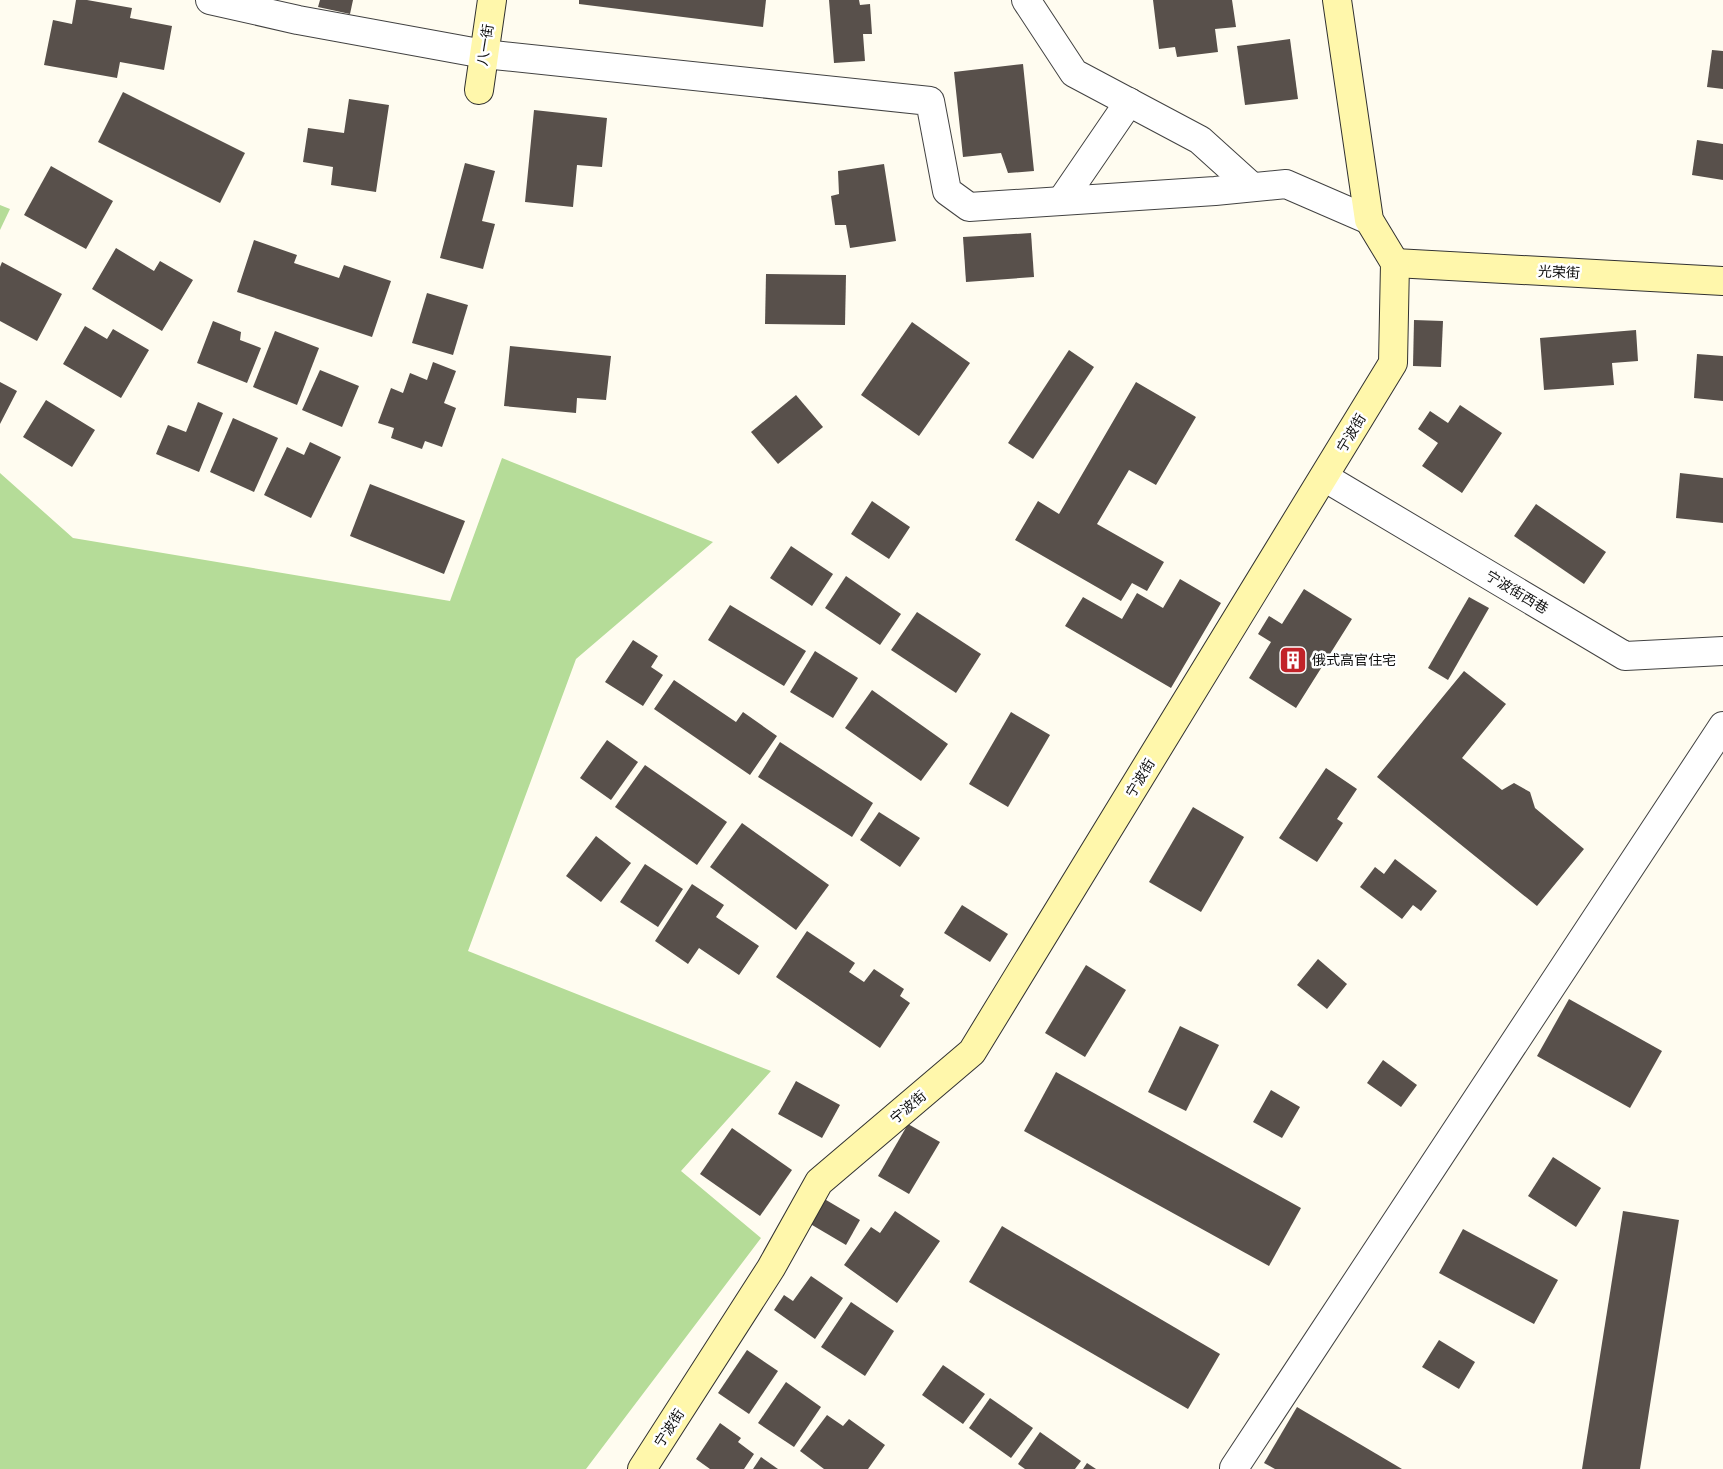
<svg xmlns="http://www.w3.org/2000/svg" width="1723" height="1469" font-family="Lora,'Noto Sans SC',serif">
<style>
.forest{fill:#b5dc98}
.building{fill:#58504b}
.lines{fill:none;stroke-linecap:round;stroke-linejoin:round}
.street-casing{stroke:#424242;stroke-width:30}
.secondary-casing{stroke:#313131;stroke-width:30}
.street{stroke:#fff;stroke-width:28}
.secondary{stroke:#fff7ab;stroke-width:28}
.labels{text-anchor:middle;stroke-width:5;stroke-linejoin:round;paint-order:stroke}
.street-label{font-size:14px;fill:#0f0f0f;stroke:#fff}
.poi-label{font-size:14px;fill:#0f0f0f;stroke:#fff;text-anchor:start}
</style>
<rect width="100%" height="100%" fill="#fffcf0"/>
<g class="forest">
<polygon points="0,205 10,209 0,230"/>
<polygon points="502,458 713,542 576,659 468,951 771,1071 681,1171 761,1238 586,1469 0,1469 0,473 73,538 450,601"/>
</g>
<g class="building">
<polygon points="76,0 87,0 132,8 130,18 172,26 164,70 120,62 117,78 44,65 53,20 72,24"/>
<polygon points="320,0 353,0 350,14 318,7"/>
<polygon points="579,0 766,0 763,27 579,4"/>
<polygon points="829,0 859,0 860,5 870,4 872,34 863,34 865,61 834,63"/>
<polygon points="1153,0 1232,0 1236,27 1215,29 1218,52 1177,57 1175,47 1159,49"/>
<polygon points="1290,39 1298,99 1245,105 1237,46"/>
<polygon points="1712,50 1723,51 1723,89 1707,87"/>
<polygon points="1023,64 1034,171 1008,173 1001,153 963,157 954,72"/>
<polygon points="123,92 245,153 220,203 98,142"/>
<polygon points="349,99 389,105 376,192 331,185 333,167 303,162 308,128 344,133"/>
<polygon points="534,110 607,118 602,167 577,165 573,207 525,202"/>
<polygon points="1697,140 1723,144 1723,180 1692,175"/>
<polygon points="465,163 495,171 482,221 495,224 483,269 440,258"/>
<polygon points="884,164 896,241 850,248 846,225 835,225 831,196 839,194 838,171"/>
<polygon points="51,166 113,201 86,249 24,215"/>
<polygon points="1031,233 1034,277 966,282 963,237"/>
<polygon points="254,240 297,255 294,263 339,278 344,265 391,281 372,337 237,292"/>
<polygon points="116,248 154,271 160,261 193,280 162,331 92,289"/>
<polygon points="2,262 62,294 37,341 0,321 0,267"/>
<polygon points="766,274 846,275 845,325 765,324"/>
<polygon points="427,293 468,305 453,355 412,343"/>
<polygon points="1414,320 1443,321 1441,367 1413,366"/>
<polygon points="213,321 241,332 240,340 261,348 247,383 197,363"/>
<polygon points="912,322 970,363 919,436 861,395"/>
<polygon points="85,326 107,339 113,329 149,350 121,398 63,364"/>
<polygon points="1636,330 1638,361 1612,363 1614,385 1544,390 1540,338"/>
<polygon points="275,331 319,348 297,405 253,387"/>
<polygon points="510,346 611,356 606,400 577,398 576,413 504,406"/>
<polygon points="1069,350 1094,367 1033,459 1008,443"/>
<polygon points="1697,354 1723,356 1723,401 1694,398"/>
<polygon points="433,362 456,371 444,403 456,408 442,447 425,441 422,449 391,438 394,428 378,423 391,388 403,393 410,373 427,380"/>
<polygon points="320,370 359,386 342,427 302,410"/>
<polygon points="0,382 17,391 0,424"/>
<polygon points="1136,382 1196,417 1156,485 1129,470 1097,524 1164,562 1147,591 1132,583 1121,601 1015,540 1038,501 1059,514"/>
<polygon points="796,395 823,427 778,464 751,432"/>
<polygon points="46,400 95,430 72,467 23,437"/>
<polygon points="198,402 223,413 199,472 156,454 168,425 186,432"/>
<polygon points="1460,405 1502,433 1462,493 1422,466 1438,443 1418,429 1430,411 1448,423"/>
<polygon points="233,418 278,438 254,492 210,472"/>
<polygon points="310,442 341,457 311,518 264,495 287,447 304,455"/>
<polygon points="1680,473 1723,478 1723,523 1676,518"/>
<polygon points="370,484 465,521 444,574 350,536"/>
<polygon points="872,501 910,527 889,559 851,534"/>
<polygon points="1536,504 1606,552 1584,584 1514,536"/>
<polygon points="791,546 833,574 812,606 770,578"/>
<polygon points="846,576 901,614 880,645 825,608"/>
<polygon points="1180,579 1221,603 1171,688 1065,626 1083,597 1122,619 1137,593 1163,608"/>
<polygon points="1304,589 1352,619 1296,708 1249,678 1271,642 1258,634 1269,616 1282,624"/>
<polygon points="1469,597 1489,608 1448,680 1428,668"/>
<polygon points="730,605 806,651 784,686 708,640"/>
<polygon points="917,612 981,654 956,693 891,650"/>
<polygon points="633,640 658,656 651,667 663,675 643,706 605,682"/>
<polygon points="815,651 858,678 833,718 790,692"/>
<polygon points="1464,671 1506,704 1462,758 1502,790 1514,783 1530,792 1535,808 1584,849 1537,906 1377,777"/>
<polygon points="674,680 736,722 743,712 777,736 750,775 654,709"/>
<polygon points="872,690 948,744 921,781 845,728"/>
<polygon points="1011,712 1050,735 1008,807 969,784"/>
<polygon points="607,740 638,762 611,800 580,778"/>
<polygon points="780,742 873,803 852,837 758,777"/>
<polygon points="645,765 727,822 697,865 615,807"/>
<polygon points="1326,768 1357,789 1337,819 1343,823 1317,862 1279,838"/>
<polygon points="1193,807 1244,837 1201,912 1149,882"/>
<polygon points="879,812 920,838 900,867 860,840"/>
<polygon points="742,823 829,885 796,930 710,867"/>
<polygon points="596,836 631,863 601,902 566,876"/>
<polygon points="1395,859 1437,891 1421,911 1413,905 1402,919 1360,887 1375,867 1384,874"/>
<polygon points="645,864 683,889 658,927 620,902"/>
<polygon points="692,884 724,905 716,917 759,946 739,975 699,948 688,964 655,941"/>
<polygon points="962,905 1008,934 990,962 944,933"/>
<polygon points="807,931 855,963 849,972 864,982 874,969 904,989 900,996 910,1003 880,1048 776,977"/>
<polygon points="1318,959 1347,984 1327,1009 1297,985"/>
<polygon points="1086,965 1126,990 1085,1057 1045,1033"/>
<polygon points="1569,999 1662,1051 1630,1108 1537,1056"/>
<polygon points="1180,1026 1219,1045 1186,1111 1148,1092"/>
<polygon points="1383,1060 1417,1085 1401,1107 1367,1083"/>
<polygon points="1056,1072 1301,1208 1269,1266 1024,1131"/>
<polygon points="796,1081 840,1105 822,1138 778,1114"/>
<polygon points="1271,1090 1300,1107 1282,1138 1253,1122"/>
<polygon points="908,1124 940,1142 909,1194 878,1176"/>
<polygon points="732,1128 792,1170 760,1216 700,1174"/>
<polygon points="1553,1157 1601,1188 1576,1227 1528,1196"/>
<polygon points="821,1197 860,1220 846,1245 807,1222"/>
<polygon points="895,1211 940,1241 897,1303 844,1265 871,1227 880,1233"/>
<polygon points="1623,1211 1679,1220 1640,1469 1582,1469"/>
<polygon points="1002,1226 1220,1354 1188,1409 969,1282"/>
<polygon points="1463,1229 1558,1280 1534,1324 1439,1273"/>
<polygon points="811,1276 843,1298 815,1339 774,1310 784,1295 793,1301"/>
<polygon points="851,1302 894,1331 865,1376 821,1347"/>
<polygon points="1439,1340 1475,1362 1459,1389 1422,1367"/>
<polygon points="747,1350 778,1371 749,1414 718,1393"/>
<polygon points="943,1365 985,1394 963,1424 922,1395"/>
<polygon points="786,1382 821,1407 794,1447 758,1423"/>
<polygon points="990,1398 1033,1428 1011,1458 969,1428"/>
<polygon points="1297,1407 1402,1469 1275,1469 1264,1463"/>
<polygon points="827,1415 843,1426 849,1419 885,1445 868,1469 824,1469 800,1451"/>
<polygon points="720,1423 741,1438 738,1442 754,1454 744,1469 710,1469 696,1459"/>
<polygon points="1040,1432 1081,1461 1075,1469 1025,1469 1018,1464"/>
<polygon points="761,1457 778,1469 753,1469"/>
<polygon points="1087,1463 1096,1469 1083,1469"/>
</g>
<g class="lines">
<g class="street-casing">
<g id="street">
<polyline points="210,0 298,20 484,54 930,101 947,191 969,207 1215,191 1286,184 1369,220"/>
<polyline points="1026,0 1074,73 1200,140 1252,187"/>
<polyline points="1062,200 1129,102"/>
<polyline points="1324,477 1625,656 1723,651"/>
<polyline points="1234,1468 1723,726"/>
</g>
</g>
<g class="secondary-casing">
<g id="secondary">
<polyline points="479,90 492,0"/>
<polyline points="1395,263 1723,281"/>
<polyline points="642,1469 771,1268 819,1182 972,1052 1393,363 1395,263 1369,220 1337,0"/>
</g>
</g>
<use href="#street" class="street"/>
<use href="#secondary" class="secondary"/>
</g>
<defs>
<g id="building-square" transform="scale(1.4375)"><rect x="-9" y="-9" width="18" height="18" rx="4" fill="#c22329" stroke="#fff"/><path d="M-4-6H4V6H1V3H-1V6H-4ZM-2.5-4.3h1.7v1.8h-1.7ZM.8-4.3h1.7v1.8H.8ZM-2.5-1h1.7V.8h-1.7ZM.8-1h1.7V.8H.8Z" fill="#fff"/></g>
</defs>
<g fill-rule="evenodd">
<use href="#building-square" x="1293" y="660"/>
</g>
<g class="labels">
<g class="street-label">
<text transform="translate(485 45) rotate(-81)" y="5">八一街</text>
<text transform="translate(1559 272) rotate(3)" y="5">光荣街</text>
<text transform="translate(1351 433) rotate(-59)" y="5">宁波街</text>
<text transform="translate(1517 592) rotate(31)" y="5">宁波街西巷</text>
<text transform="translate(1140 778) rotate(-59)" y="5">宁波街</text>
<text transform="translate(908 1107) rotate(-40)" y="5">宁波街</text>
<text transform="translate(669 1428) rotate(-57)" y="5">宁波街</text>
</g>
<g class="poi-label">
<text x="1312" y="665">俄式高官住宅</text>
</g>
</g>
</svg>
